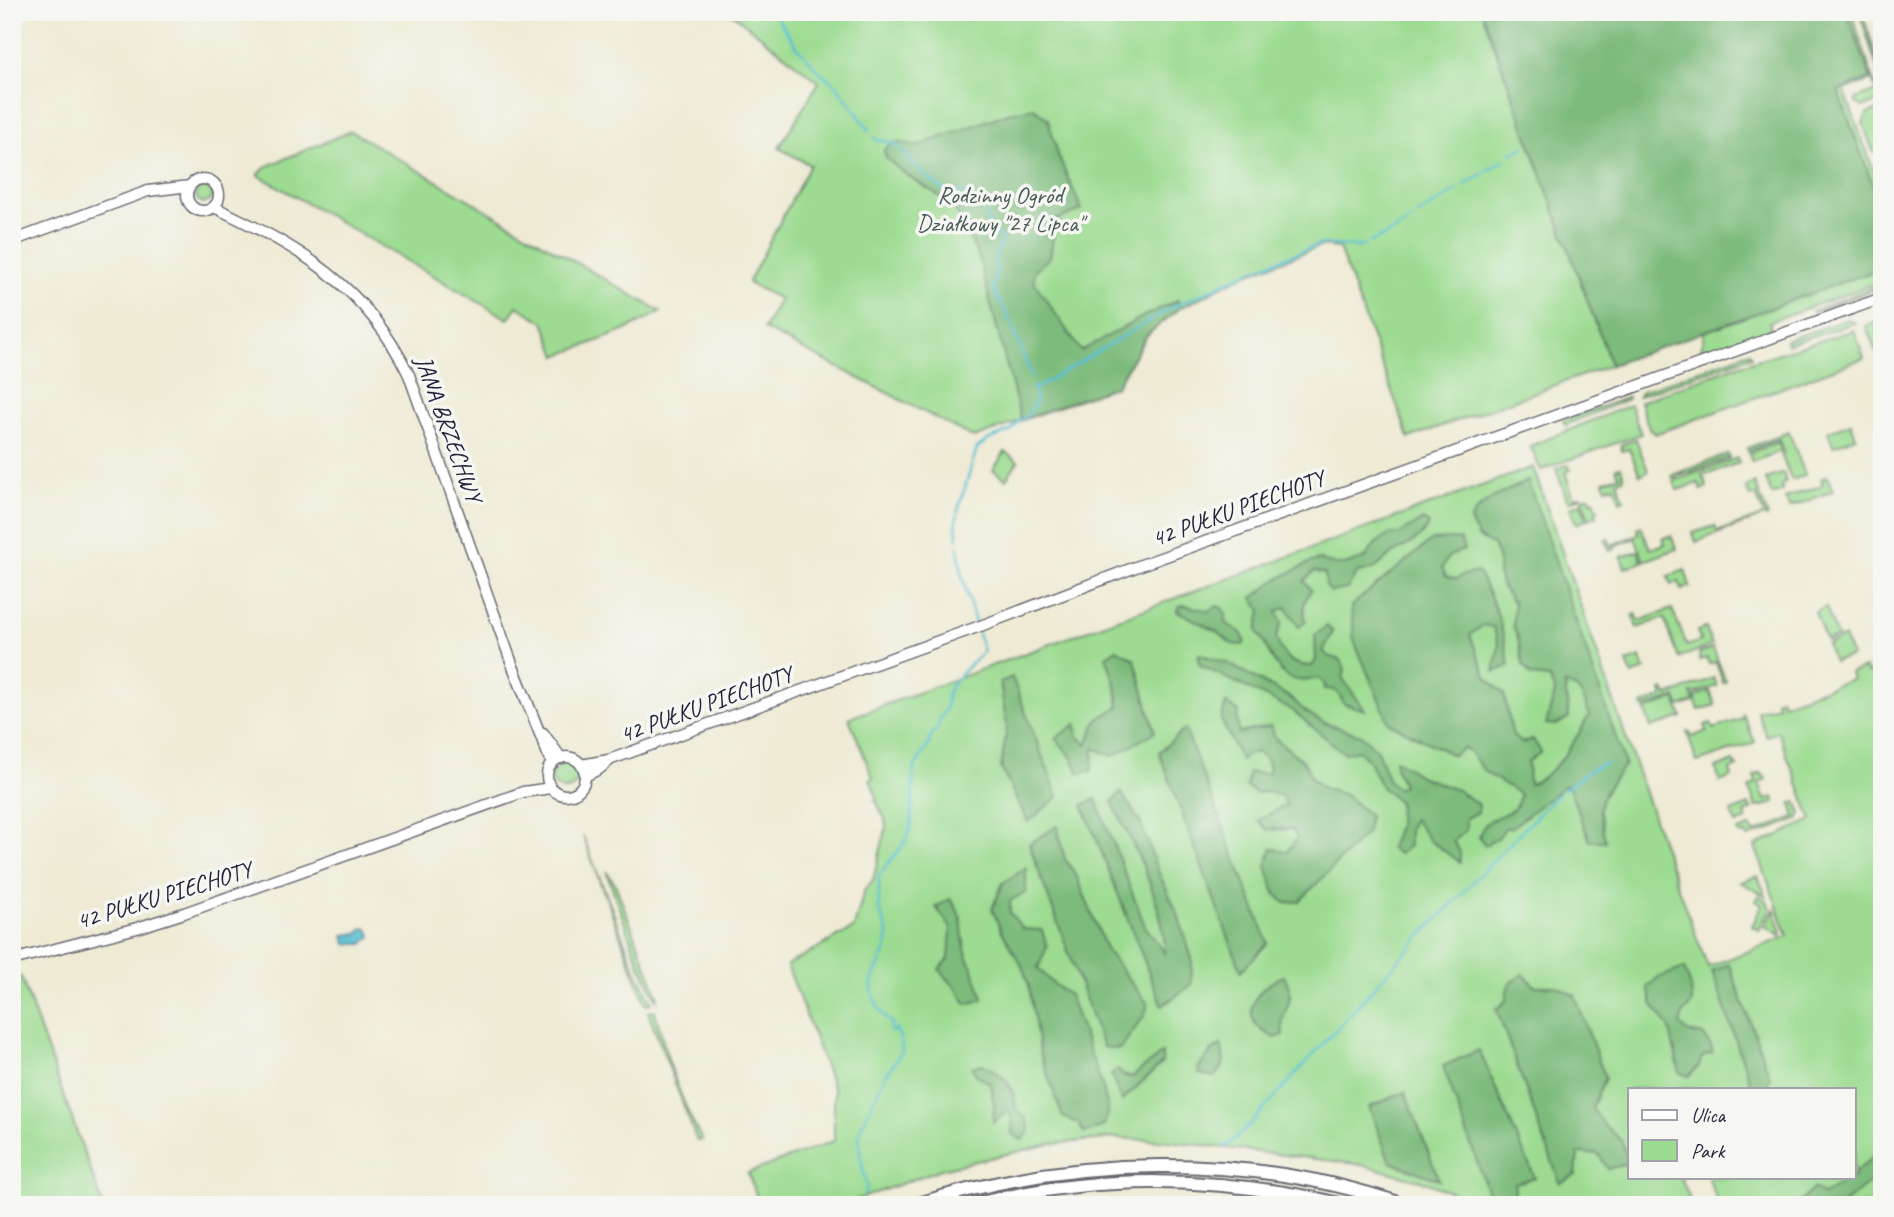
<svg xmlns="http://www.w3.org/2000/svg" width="1894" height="1217" font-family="Caveat,sans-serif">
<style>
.green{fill:#9cdb91;stroke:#5f7e66;stroke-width:2}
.forest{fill:#7dbb7b;stroke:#506e5b;stroke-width:2}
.water{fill:#56bed3;stroke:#3c7087;stroke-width:2}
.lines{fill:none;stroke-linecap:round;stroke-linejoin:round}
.stream{stroke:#56bed3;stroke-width:2.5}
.tertiary-casing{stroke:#696871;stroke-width:13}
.trunk-casing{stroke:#696871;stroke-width:16}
.tertiary{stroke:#fff;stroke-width:10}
.trunk{stroke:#fff;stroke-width:12}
.labels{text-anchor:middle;stroke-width:7;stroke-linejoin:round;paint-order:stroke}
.park-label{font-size:24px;fill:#475a55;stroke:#f6f6f2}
.street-label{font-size:24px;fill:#22223b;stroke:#f6f6f2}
</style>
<rect width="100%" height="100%" fill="#f6f6f2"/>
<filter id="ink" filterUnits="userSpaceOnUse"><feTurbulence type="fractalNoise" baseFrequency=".0143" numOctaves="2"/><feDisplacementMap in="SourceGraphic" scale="14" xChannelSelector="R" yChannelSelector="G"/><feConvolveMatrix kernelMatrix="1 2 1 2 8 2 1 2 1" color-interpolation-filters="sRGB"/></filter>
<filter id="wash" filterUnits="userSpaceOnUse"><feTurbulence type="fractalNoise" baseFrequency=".00686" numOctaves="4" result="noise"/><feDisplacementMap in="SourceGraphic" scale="28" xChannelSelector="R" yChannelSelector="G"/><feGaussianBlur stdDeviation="1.57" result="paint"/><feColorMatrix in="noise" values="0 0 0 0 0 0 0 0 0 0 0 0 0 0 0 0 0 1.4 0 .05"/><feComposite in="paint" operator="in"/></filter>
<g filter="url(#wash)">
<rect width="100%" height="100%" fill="#eeead4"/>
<g class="green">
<polygon points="730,12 1482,12 1611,365 1409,438 1339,248 1321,246 1242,276 1180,308 1147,335 1116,386 974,438 764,329 780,299 748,283 810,165 779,148 819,82"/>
<polygon points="1847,12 1851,12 1881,101 1863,107 1856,103 1856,99 1876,91 1872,80 1844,90 1882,193 1882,210 1838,90 1871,78"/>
<polygon points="1859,12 1862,12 1882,75 1882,83"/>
<polygon points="1882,109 1882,157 1873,151 1863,123 1867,114"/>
<polygon points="351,131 661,312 624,331 557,356 544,322 517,306 508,319 258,175 267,166"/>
<circle cx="204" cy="195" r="8"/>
<polygon points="1882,268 1882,281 1769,322 1771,328 1751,339 1700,357 1704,332"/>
<polygon points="1882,284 1882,287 1813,313 1812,311"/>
<polygon points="1848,319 1855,323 1787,344 1786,340"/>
<polygon points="1882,319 1882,350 1876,352 1866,326"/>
<polygon points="1854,330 1864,358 1655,434 1653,430 1650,431 1640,402 1728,369"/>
<polygon points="1750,352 1752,356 1639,396 1642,391"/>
<polygon points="1628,397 1628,399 1565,425 1563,420"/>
<polygon points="1630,405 1641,434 1541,470 1530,446"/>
<polygon points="1851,423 1856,437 1833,446 1828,431"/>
<polygon points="1789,432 1805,475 1792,480 1781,454 1784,453 1779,439 1748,451 1747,448"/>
<polygon points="1636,439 1648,471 1640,475 1629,449 1622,451 1621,445"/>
<polygon points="1778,442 1781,451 1752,462 1749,453"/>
<polygon points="1005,452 1018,461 1006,479 993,470"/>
<polygon points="1728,454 1729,458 1673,478 1672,475"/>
<polygon points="1737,458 1739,463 1706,475 1704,470"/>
<polygon points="1568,465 1571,470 1565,472 1573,497 1583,496 1568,502 1556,469"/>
<polygon points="1533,467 1676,883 1708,967 1788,936 1755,846 1812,820 1778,732 1766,736 1757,711 1778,706 1776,700 1781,698 1783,704 1852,679 1850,673 1865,668 1867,673 1882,668 1882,1205 1719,1205 1708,1177 1854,1177 1854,1089 1630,1089 1630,1177 1681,1177 1692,1205 1483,1205 1423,1181 1357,1164 1169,1141 1117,1138 1051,1144 941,1169 843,1205 760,1205 748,1173 834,1141 834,1090 787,965 854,928 864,891 873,880 886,829 885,819 875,799 877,798 870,779 873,778 849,718"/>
<polygon points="1621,467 1624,478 1617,481 1624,499 1620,501 1614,485 1606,488 1604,481 1619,476 1616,468"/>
<polygon points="1701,471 1707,487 1701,490 1699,483 1677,490 1674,481"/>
<polygon points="1783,473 1786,482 1781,485 1783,491 1772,495 1766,479"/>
<polygon points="1827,476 1833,491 1789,508 1785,498 1818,487 1823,484 1821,479"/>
<polygon points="1755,483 1768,516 1765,517 1756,495 1750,497 1746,487"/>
<polygon points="1589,496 1591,501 1594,500 1598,511 1595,512 1597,516 1589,519 1582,499"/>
<polygon points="1581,503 1587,519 1576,524 1570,507"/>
<polygon points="1763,516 1696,542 1693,533 1715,526 1717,532"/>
<polygon points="1641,526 1650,549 1665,544 1663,538 1671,536 1677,549 1644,561 1635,538 1614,546 1615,549 1610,551 1605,540 1608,539 1611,545 1639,534 1637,528"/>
<polygon points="1638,551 1642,562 1625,568 1621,557"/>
<polygon points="1685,570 1690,586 1682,590 1679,582 1671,584 1668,576"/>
<polygon points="1826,607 1837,637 1826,641 1815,612"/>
<polygon points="1672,609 1687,646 1701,641 1697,631 1706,628 1712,645 1679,658 1664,618 1637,628 1633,616 1636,614 1639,621"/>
<polygon points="1844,637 1851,656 1833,662 1827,644"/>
<polygon points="1713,648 1726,682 1723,683 1716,662 1709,664 1707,658 1700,660 1699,653"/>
<polygon points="1640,657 1645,670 1632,675 1627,662"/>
<polygon points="1714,678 1717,686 1693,694 1691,692 1694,702 1680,707 1676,697 1644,708 1642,705 1663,697 1661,691 1664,690 1667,696"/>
<polygon points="1710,691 1715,705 1699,710 1694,697"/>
<polygon points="1675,699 1682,717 1651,728 1645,710"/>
<polygon points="1743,715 1755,742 1753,743 1697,762 1687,732 1689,731 1692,737 1707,731 1705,725 1711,723 1713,729 1742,719"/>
<polygon points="1734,761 1737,767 1730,770 1732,777 1720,782 1716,768"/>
<circle cx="565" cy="777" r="13"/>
<polygon points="1761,773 1766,779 1759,783 1765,800 1774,797 1775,801 1768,805 1756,807 1749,788 1756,783 1754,776"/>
<polygon points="1796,802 1801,813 1798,819 1748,838 1746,834 1740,835 1738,831 1750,827 1754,833 1795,817 1791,804"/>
<polygon points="1749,805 1752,810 1745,813 1747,820 1736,824 1731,812"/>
<polygon points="583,836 635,968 652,1003 646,1005"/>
<polygon points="606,871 615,884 658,995 657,1000 639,963"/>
<polygon points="1758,876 1766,896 1740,882"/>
<polygon points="1759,896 1767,901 1770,909 1759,930 1752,926 1762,905 1756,901"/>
<polygon points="1774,909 1782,932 1781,935 1765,926"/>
<polygon points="21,977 103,1205 12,1205 12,979"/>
<path d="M655 1010C665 1054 680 1100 702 1140L697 1141 648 1012Z"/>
</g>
<g class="forest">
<polygon points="1482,12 1847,12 1871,78 1838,91 1882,210 1882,268 1611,365"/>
<polygon points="1034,108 1048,119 1059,158 1082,210 1056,220 1050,257 1034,271 1034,282 1081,351 1144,316 1178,300 1180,308 1147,335 1116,386 1021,420 978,255 953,205 902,172 886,158 884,150 891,144 898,142 918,146 1008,113"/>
<path d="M1528 481 1625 764C1617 776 1601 793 1600 808 1599 812 1604 834 1605 841H1590L1567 784 1511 828H1505L1498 838 1485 845 1479 837C1487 807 1516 824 1520 794L1485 772 1469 751 1464 748 1453 755 1389 723 1354 641 1351 606 1432 540 1460 539 1464 550 1449 556 1442 568 1446 576 1456 579 1463 575 1478 572C1496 605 1504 629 1509 666L1494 672 1499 644 1493 627 1483 625 1470 635 1487 678 1504 694 1513 736 1522 743 1533 739 1541 752 1528 762 1529 784C1554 777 1577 738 1589 715 1585 700 1582 688 1565 684L1569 718 1556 725 1546 724 1555 692 1549 678 1531 676 1523 665 1518 638 1513 625 1514 604 1502 587 1498 574 1499 559 1493 545 1479 538 1470 521C1480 499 1508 491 1528 481Z"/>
<path d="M1423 520 1429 524C1420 542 1407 544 1391 555 1375 567 1380 569 1357 573L1347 589 1331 592 1326 586 1325 574 1314 571 1304 581 1311 590 1304 603 1305 622 1299 627 1286 607 1277 612 1282 622 1276 638C1283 657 1291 666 1312 666L1316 660 1315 635 1327 626 1333 632 1323 651 1328 656 1341 660 1345 669 1343 679 1365 710 1344 704C1339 694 1337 688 1325 689L1324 683 1318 678C1277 690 1275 657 1257 631L1261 611 1253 598 1274 581 1311 562 1320 560 1335 565H1345L1365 558 1376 543 1389 535 1399 534Z"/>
<polygon points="1184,605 1209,611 1217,606 1222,608 1226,614 1226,623 1241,633 1245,641 1243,645 1232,644 1216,631 1177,611 1179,606"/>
<polygon points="1117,649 1135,660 1155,732 1113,756 1094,748 1092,771 1079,773 1072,758 1056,738 1076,724 1078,737 1087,744 1097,720 1119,706 1116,687 1106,656"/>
<polygon points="1199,654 1227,663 1290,697 1306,712 1325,723 1361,735 1377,750 1389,781 1397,789 1403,785 1395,767 1395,760 1411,769 1419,776 1457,790 1479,805 1478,812 1466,818 1466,830 1453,841 1460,852 1460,862 1429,840 1414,819 1409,828 1409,846 1399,854 1390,848 1398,826 1399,802 1381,787 1369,761 1358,750 1344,753 1292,710 1200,665 1198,660"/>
<polygon points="1012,677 1058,797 1028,822 1001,768 1007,727 1000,682"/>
<path d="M1226 703 1239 712 1237 719 1239 733 1270 726 1276 739 1304 762 1312 779 1323 788 1345 795 1369 815 1367 832 1300 901 1285 903 1275 893 1266 866 1272 848 1287 852 1297 838 1292 829 1267 830 1258 820 1286 805 1282 796 1268 792 1255 793 1246 786 1249 772 1268 774C1270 763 1266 757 1257 752L1249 754 1241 760 1221 720Z"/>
<polygon points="1185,729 1268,943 1241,971 1159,752"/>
<path d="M1121 792 1141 824 1157 869 1178 914 1192 959 1191 985 1162 1006 1083 805 1096 799 1145 926 1165 953C1166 907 1133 843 1112 802Z"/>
<polygon points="1057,826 1065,859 1076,875 1107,951 1148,1004 1144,1016 1120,1049 1103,1047 1029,844"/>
<polygon points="1026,868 1026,892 1010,901 1010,913 1023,929 1042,930 1047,947 1038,968 1051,982 1069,995 1103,1088 1108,1109 1104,1126 1084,1133 1078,1123 1063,1117 1040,1054 1029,986 1022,966 1001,930 992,909 1003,883"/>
<path d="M950 899C967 920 959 929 966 951 971 968 979 982 983 999L967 1004 956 988 939 969 949 959 951 928 936 907Z"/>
<polygon points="1729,964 1770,1077 1767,1086 1759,1089 1751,1085 1712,971"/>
<polygon points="1684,968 1691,987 1692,1003 1683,1014 1680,1025 1687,1032 1703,1035 1711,1046 1713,1053 1702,1057 1699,1066 1689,1076 1680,1073 1669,1027 1653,1005 1647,988 1657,978"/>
<path d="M1523 974 1535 986H1556L1575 995 1605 1078 1592 1108 1604 1125 1622 1141 1628 1163 1608 1169 1598 1154 1578 1153 1576 1175 1560 1183 1496 1008 1500 1007 1507 999C1506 984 1511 982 1523 974Z"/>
<path d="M1284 976C1300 1004 1278 1007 1283 1035L1275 1038C1270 1035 1264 1032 1260 1029 1239 1008 1263 983 1284 976Z"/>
<path d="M1221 1045C1225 1058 1226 1068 1214 1077L1199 1074 1198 1068 1212 1051Z"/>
<polygon points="1479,1050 1535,1178 1515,1183 1514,1204 1491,1201 1443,1066"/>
<polygon points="1162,1053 1162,1063 1122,1101 1111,1075 1118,1069 1122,1075 1132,1077"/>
<path d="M982 1064C1005 1075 1014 1084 1016 1110L1026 1118 1030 1130 1022 1140 1012 1134V1119L1009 1111 993 1122 994 1107 991 1084 976 1075 972 1067Z"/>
<polygon points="1405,1092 1439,1180 1390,1162 1369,1107"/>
<polygon points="1882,1149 1882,1173 1841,1205 1797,1205 1814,1188 1824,1195 1849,1177 1854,1177 1854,1173"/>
</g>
<polygon class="water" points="364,928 368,929 370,933 371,937 363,944 346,944 344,935 359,933"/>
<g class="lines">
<g class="stream">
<polyline points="773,12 798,48 820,72 837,86 869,130"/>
<polyline points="874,137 876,140 886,141 898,146 919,170 943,190 965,194 976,203 984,209 990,228 1002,239 995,259 996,278 993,289 1008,316 1032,377"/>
<polyline points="1511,154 1524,147"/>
<polyline points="1463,186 1504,160"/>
<polyline points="1418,215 1457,190"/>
<polyline points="1370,242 1395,231 1412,219"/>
<polyline points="1035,389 1169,309 1255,269 1321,244 1357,247 1364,245"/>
<polyline points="958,539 956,524 958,510 977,448 988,440 1011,431 1019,421 1028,415 1036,402 1034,386"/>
<polyline points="1564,790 1590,770 1606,763"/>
<polyline points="1225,1147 1246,1129 1417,940 1558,794"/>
<path d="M865 1195 867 1188 861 1160 859 1138 861 1127 884 1078 902 1051 900 1037 896 1029 892 1032 890 1030 892 1023C885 1018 882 1014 878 1006 863 978 878 975 886 949 888 943 886 939 888 933L879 909V875L906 841 911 825 914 768 929 744 930 737 938 727C938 718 944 715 946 707 947 703 947 699 947 695 951 682 973 661 983 652L962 575 958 547"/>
</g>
</g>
</g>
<g filter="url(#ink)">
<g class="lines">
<g class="tertiary-casing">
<g id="tertiary">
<circle cx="203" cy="195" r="16"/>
<path d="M214 207C300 248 366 285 409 375L512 664 552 764"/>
<polyline points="12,241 148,191 190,186"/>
<polyline points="543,733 561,758"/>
<circle cx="566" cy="776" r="19"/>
<polyline points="581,765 609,760 983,625 1141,565 1882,298"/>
<polyline points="585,776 599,769 609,761"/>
<polyline points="12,960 137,928 184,913 523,792 551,788"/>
</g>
</g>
<g class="trunk-casing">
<g id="trunk">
<path d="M915 1205C1071 1155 1248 1151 1404 1205"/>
<path d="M974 1205C1094 1173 1223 1176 1343 1205"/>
</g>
</g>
<use href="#tertiary" class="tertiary"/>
<use href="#trunk" class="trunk"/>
</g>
</g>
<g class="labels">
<g class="park-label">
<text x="1000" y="203">Rodzinny Ogród<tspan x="1000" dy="28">Działkowy "27 Lipca"</tspan></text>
</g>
<g class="street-label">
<text transform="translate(449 429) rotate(70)" y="8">JANA BRZECHWY</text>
<text transform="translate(1238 508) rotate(-20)" y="8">42 PUŁKU PIECHOTY</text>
<text transform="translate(706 704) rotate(-20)" y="8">42 PUŁKU PIECHOTY</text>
<text transform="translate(164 895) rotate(-17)" y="8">42 PUŁKU PIECHOTY</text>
</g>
</g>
<rect width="1894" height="1217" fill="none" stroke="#f6f6f2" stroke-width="42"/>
<rect x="1628" y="1088" width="228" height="91" fill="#f6f6f2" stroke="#a1a1a9" stroke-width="2"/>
<rect x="1642" y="1110" width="35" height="10" fill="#ffffff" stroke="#a1a1a9" stroke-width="2"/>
<text x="1691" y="1122" font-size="21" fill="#22223b">Ulica</text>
<rect x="1642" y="1140" width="35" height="21" fill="#9cdb91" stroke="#a1a1a9" stroke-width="2"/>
<text x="1691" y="1158" font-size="21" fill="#22223b">Park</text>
</svg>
